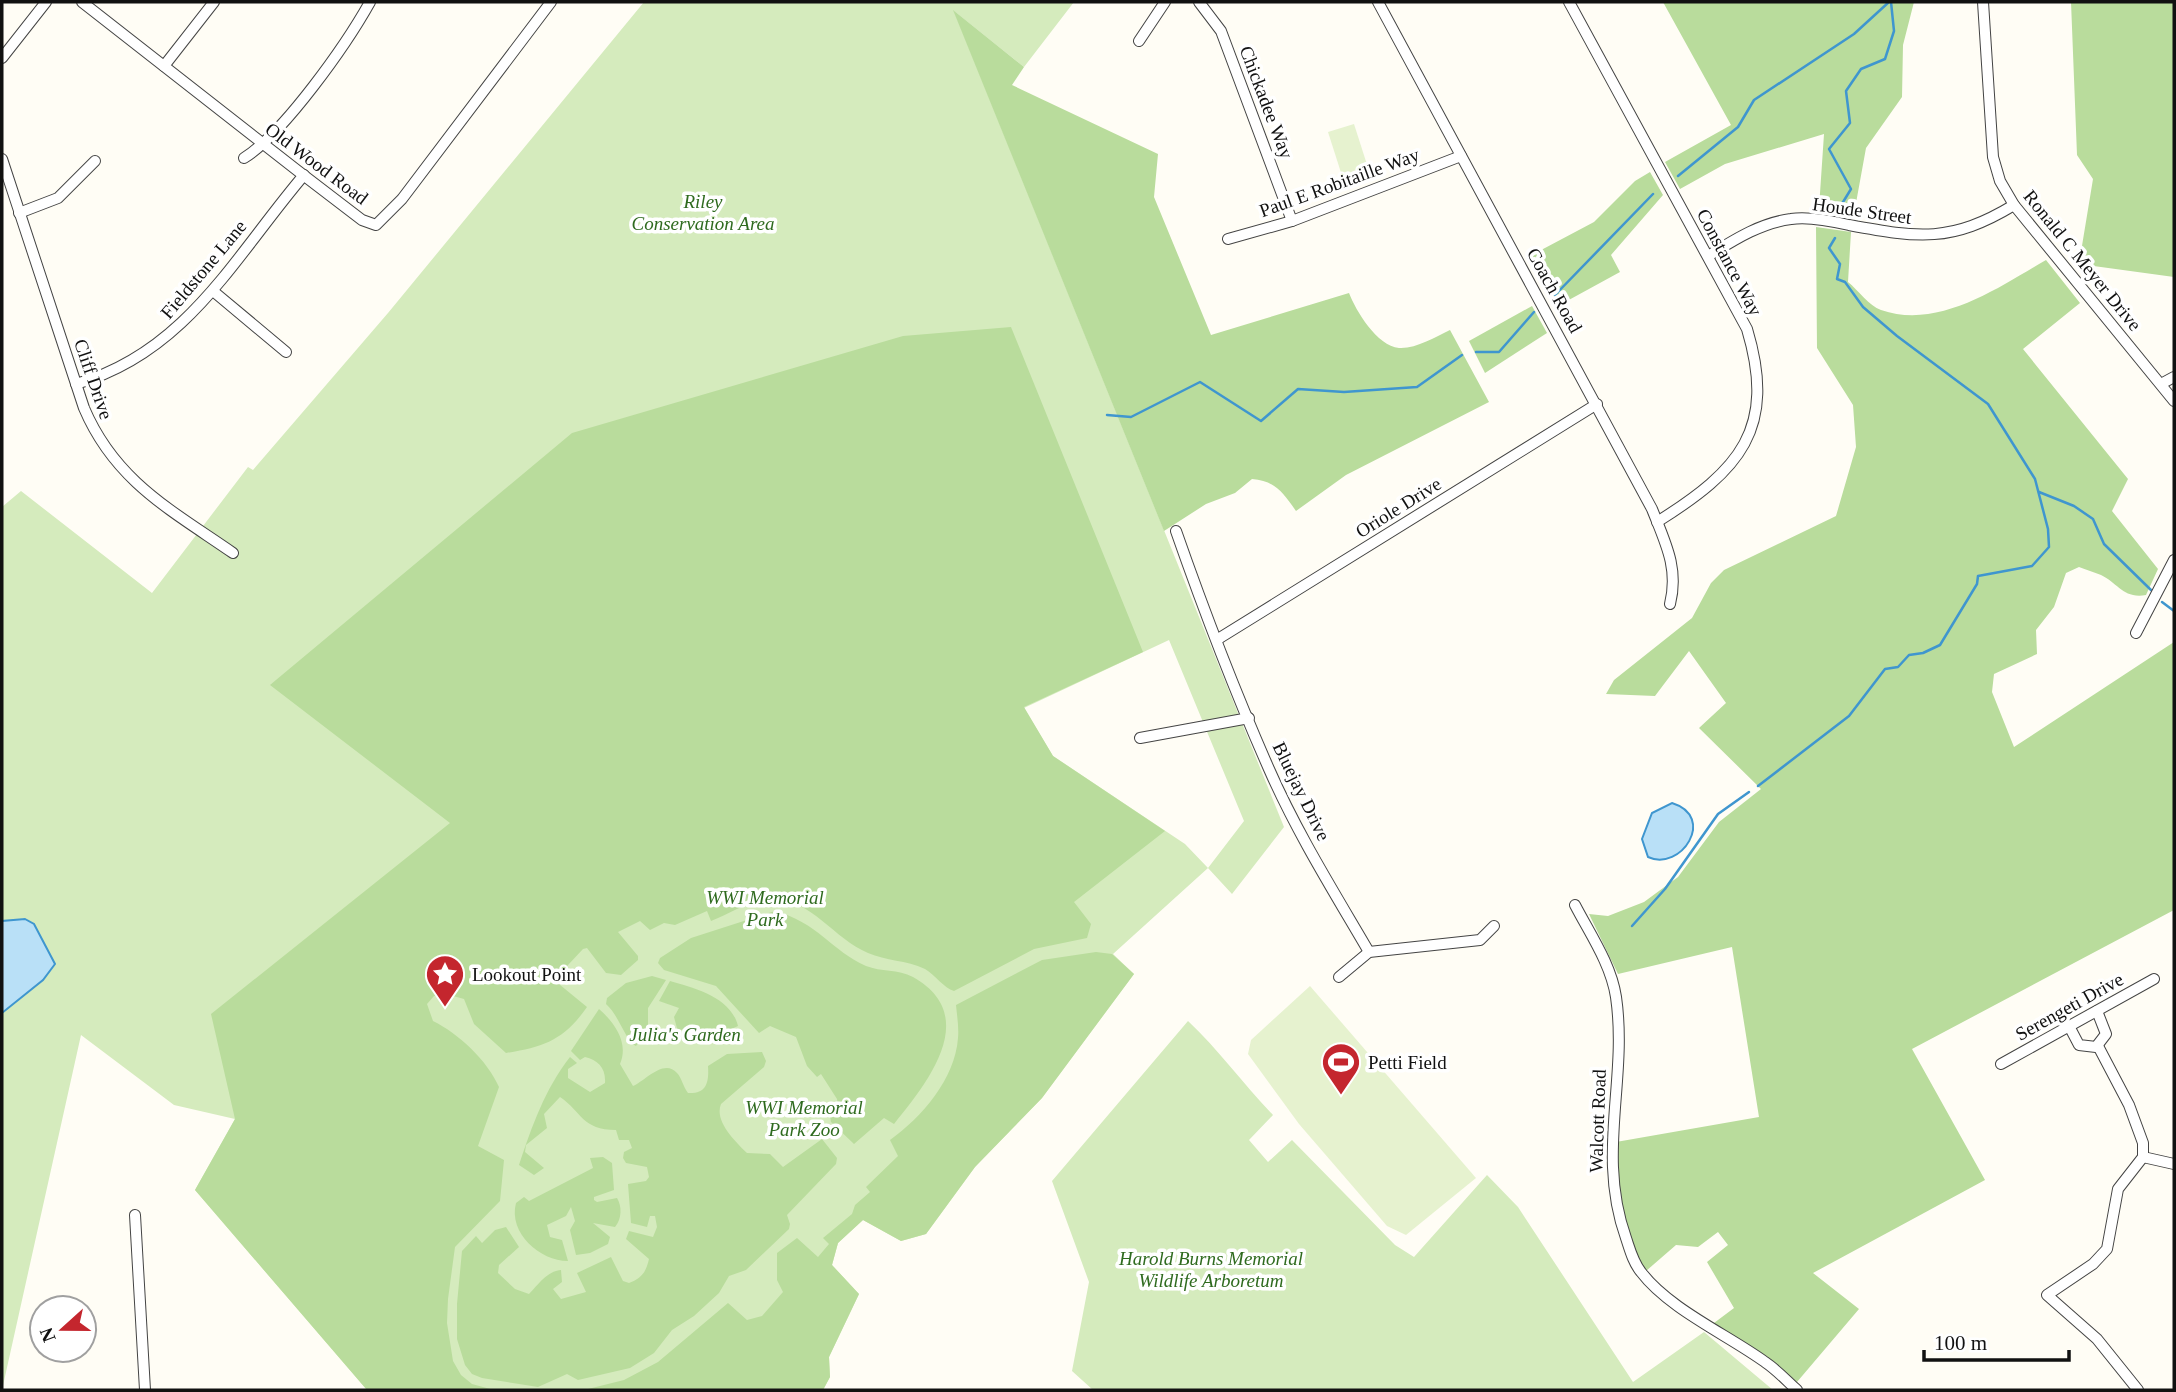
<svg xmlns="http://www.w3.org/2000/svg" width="2176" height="1392" font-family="'Times New Roman',serif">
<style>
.green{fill:#d5ebbd;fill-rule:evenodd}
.forest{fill:#b9dc9c}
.pitch{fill:#e6f2cf}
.water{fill:#b9e0f7;stroke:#3f96cf;stroke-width:2}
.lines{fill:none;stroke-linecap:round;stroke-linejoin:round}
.stream{stroke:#3f96cf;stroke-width:2.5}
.minor-casing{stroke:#444;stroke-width:12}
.minor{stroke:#fff;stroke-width:10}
.labels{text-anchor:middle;stroke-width:7;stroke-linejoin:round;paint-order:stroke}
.street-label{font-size:19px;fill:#111;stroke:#fff}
.park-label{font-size:19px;font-style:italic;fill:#2f6b1f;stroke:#fff}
.poi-label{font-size:19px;fill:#111;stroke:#fff;text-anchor:start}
</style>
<rect width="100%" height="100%" fill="#fffdf5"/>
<g class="green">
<path d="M644 2H1074L1024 67 954 11 1284 827 1232 894 1208 868 1113 954 1134 974 1042 1098 975 1167 926 1234 901 1241 863 1220 838 1243 832 1265 859 1294 829 1357 830 1377 823 1390H367L195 1190 235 1119 174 1105 81 1035 2 1390V507L21 491 152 593 248 467 253 470 388 313ZM1169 640 1244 821 1208 868 1185 844 1053 756 1024 708Z"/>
<path d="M1188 1021C1219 1050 1243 1084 1273 1115L1249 1140 1268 1162 1292 1140 1395 1245 1414 1257 1487 1175 1518 1207 1633 1382 1704 1332 1773 1390H1093L1072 1371 1089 1282 1052 1181Z"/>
</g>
<g class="forest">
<polygon points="1663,2 1914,2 1903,45 1902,97 1866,148 1854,214 1819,208 1824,134 1725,164 1680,189 1665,162 1731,125"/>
<polygon points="2071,2 2174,2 2174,277 2079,264 2093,179 2077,155"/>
<path d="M953 10 1024 67 1012 85 1158 154 1154 197 1211 335 1349 293C1356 311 1377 346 1399 348 1416 349 1435 337 1450 330L1489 402 1346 475 1296 511C1283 493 1276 481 1252 479L1235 493 1206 504 1164 531Z"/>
<polygon points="1650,172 1663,195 1611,255 1620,272 1556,307 1528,257 1594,222 1635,181"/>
<path d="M1816 227 1851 232 1848 282C1858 290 1869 306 1881 310 1938 330 1998 288 2046 260L2080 303 2023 349 2128 479 2112 511 2158 569 2146 595C2123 599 2118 583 2101 575 2094 572 2086 570 2079 567L2066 573 2054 607 2036 630 2037 654 1994 674 1992 692 2014 747 2174 642V910L1912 1049 1985 1180 1813 1273 1859 1309 1797 1382 1714 1323 1734 1308 1707 1262 1728 1245 1718 1232 1698 1247 1676 1245 1646 1271C1624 1250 1616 1172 1616 1142L1759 1117 1732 947 1618 974 1589 914 1608 916 1644 902 1678 877 1719 822 1761 789 1699 728 1726 703 1689 651 1655 696 1606 694 1614 680 1692 618 1711 583 1724 570 1836 516 1856 447 1853 405 1817 348Z"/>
<polygon points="1532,306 1547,333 1485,373 1469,341"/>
<path d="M1011 327 1143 652 1024 707 1053 756 1165 831 1074 902 1091 924 1087 938 1034 949 954 991C944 988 935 975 925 969 906 960 886 961 868 953 833 939 808 894 766 899 748 902 729 914 711 921L707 911 675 925 664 923 650 930 640 921 618 932 638 956V960L621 975 606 973 587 948 583 949 554 980 587 1007C564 1040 544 1047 506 1053L474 1024 464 999 446 994 434 996 427 1004 433 1021C459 1034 487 1060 499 1087L478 1146 504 1160 500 1201 455 1247 448 1299 447 1323 453 1361 461 1375 472 1384 494 1390H367L195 1190 235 1119 211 1014 450 823 270 685 572 433 903 336Z"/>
<path d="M775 911C817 922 832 951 866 966 881 972 898 969 913 977 982 1016 927 1083 894 1124L884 1118 854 1144 831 1122 830 1116 838 1105 837 1099 821 1074 817 1077 807 1066 796 1037 770 1026 759 1033 716 986 664 970 658 963 660 958 691 938Z"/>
<path d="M1096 952 1112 954 1134 974 1042 1098 975 1167 926 1234 901 1241 863 1220 838 1243 832 1265 859 1294 829 1357 830 1377 823 1390H584L624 1380 658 1362 728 1303 747 1320 762 1316 783 1292 777 1280V1253L797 1238 818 1257 829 1244 823 1238 852 1214 855 1205 870 1192 866 1187 898 1156 890 1140C922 1117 955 1079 958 1038 959 1027 957 1016 956 1005L1042 960Z"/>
<path d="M652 976 666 980 648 1008V1030L636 1046C626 1042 619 1015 606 1004L607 998 626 983Z"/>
<path d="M670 981C694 988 731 997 738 1026L720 1034 686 1027 678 1032 674 1017 679 1008 659 1001Z"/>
<path d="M599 1009C615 1023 629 1043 620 1064L633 1086C645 1081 664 1058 677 1073 682 1078 683 1087 688 1093 707 1094 709 1082 708 1066L727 1054 762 1052 766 1061 764 1067 721 1104C714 1121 735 1141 747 1153L770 1154 783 1167 822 1139 837 1158 836 1164 787 1215 790 1224 789 1229 746 1270 729 1276 719 1293 694 1316 672 1330 654 1353 630 1368 578 1380 567 1374 538 1387 482 1378 472 1374 465 1365 457 1339V1304L462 1251 476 1236 482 1243 495 1230 506 1227 519 1247 499 1265 498 1273 515 1289 529 1294C538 1285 547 1271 561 1270L562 1282 553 1289 561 1299 586 1292 577 1273 611 1257 623 1281 629 1283C642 1278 646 1272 649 1259L626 1239 629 1231 653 1237 657 1227 655 1216H650L647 1227 631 1223 628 1184 646 1181 649 1177 647 1167 626 1163 623 1158 624 1152 632 1148 629 1140H619L616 1130C582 1130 582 1112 560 1097L544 1114 547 1128 526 1145 525 1152 544 1168 534 1175 519 1165C532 1126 545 1089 570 1057L577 1063 568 1069V1078L590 1092 605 1083C606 1068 598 1060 585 1057L580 1060 571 1051Z"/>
<path d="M603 1157 612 1163 614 1190 594 1197V1200L597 1202 617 1198C622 1206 622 1219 615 1227L593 1223 610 1237 608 1244 590 1253 576 1255 570 1230 575 1221 571 1207 566 1216 547 1225 550 1237 562 1240 568 1261C540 1261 508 1233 516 1203L524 1197 529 1201 593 1168 590 1158Z"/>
</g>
<g class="pitch">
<polygon points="1354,124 1370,174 1344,182 1328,132"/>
<polygon points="1310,986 1476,1178 1406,1235 1387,1226 1299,1124 1248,1054 1251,1040"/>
</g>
<g class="water">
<path d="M1672 803C1717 817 1681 872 1648 857L1642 839 1652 813Z"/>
<polygon points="25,919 34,924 55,964 43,980 2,1013 2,921"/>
</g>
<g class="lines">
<g class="stream">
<polyline points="1678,176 1738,127 1754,100 1854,34 1889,2"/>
<polyline points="1840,207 1851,189 1829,149 1850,123 1846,91 1861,69 1885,59 1894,31 1891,2"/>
<polyline points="1555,295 1653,194"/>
<polyline points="1476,352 1499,352 1534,312"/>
<polyline points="1107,415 1131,417 1200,382 1261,421 1298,389 1344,392 1417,387 1462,355"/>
<polyline points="2039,492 2074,506 2093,519 2104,544 2151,590"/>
<polyline points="2162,602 2174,611"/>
<polyline points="1758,786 1849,716 1885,669 1898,667 1909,655 1923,653 1940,645 1977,584 1978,576 2032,566 2049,547 2048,529 2035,479 1988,404 1897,336 1863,307 1845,282 1837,279 1840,264 1829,248 1835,238"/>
<polyline points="1632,926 1665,889 1718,814 1749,792"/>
</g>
<g class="minor-casing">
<g id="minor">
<polyline points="82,2 298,171 362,220 376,225 402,199 551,2"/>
<polyline points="1199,2 1221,31 1292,221"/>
<path d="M1378 2 1652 509C1665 542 1679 568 1670 604"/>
<path d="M1569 2 1747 329C1777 429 1740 470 1657 522"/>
<polyline points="1983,2 1993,157 2000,181 2014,205 2174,401"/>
<polyline points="1139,41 1165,2"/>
<polyline points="2,58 46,2"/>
<polyline points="164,66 214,2"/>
<path d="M244 158C284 133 346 45 370 2"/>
<path d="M2 159 84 408C115 481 171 510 233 553"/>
<polyline points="19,213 58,198 95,161"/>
<polyline points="1228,239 1292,221 1461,156"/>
<path d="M1708 256C1734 240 1760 223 1791 219 1809 216 1832 221 1849 225 1919 238 1951 243 2014 205"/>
<polyline points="213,291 286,352"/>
<path d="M76 384C186 353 235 256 304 175"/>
<polyline points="2161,384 2174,377"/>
<path d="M1176 531C1204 611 1235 692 1269 769 1297 833 1334 892 1369 952"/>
<polyline points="2136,633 2174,560"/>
<polyline points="1218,639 1597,404"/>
<polyline points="1140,738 1249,718"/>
<path d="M1575 905C1590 934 1611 964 1616 997 1628 1080 1596 1154 1626 1238 1630 1250 1633 1262 1641 1272 1669 1309 1728 1335 1765 1362 1777 1370 1787 1381 1797 1390"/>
<polyline points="1339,977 1369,952 1480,940 1494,926"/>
<polyline points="2069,1026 2079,1045 2096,1047 2106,1034 2097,1011"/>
<polyline points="2098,1046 2129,1105 2143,1143 2143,1157 2118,1189 2107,1249 2093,1264 2047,1295 2097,1339 2138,1390"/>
<polyline points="2001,1064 2154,979"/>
<polyline points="2143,1157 2174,1164"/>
<polyline points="135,1215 145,1390"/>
</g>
</g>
<use href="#minor" class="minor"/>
</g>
<defs>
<g id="sight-pin" transform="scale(2.0125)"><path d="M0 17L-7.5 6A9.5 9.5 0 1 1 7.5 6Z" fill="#c4262e" stroke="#fff"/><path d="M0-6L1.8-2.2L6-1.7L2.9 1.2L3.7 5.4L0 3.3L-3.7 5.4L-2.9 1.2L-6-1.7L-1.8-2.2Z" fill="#fff"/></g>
<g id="stadium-pin" transform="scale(2.0125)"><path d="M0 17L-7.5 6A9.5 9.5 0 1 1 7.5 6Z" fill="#c4262e" stroke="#fff"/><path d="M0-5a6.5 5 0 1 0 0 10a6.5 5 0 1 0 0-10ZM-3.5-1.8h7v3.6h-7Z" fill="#fff"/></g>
</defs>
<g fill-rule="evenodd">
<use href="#sight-pin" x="445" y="974"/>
<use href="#stadium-pin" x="1341" y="1062"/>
</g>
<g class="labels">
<g class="street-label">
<text transform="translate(1267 102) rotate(69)" y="7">Chickadee Way</text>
<text transform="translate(317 163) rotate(37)" y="7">Old Wood Road</text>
<text transform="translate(1339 182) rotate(-20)" y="7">Paul E Robitaille Way</text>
<text transform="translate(1862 210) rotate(8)" y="7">Houde Street</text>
<text transform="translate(2083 260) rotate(51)" y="7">Ronald C Meyer Drive</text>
<text transform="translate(1730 262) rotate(62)" y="7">Constance Way</text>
<text transform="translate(203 269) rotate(-50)" y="7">Fieldstone Lane</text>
<text transform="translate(1555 290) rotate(61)" y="7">Coach Road</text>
<text transform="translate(94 379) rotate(71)" y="7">Cliff Drive</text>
<text transform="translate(1398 507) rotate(-32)" y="7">Oriole Drive</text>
<text transform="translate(1302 791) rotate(64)" y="7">Bluejay Drive</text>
<text transform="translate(2069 1006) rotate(-29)" y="7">Serengeti Drive</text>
<text transform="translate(1597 1121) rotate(-88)" y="7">Walcott Road</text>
</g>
<g class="park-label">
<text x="703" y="208">Riley<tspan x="703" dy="22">Conservation Area</tspan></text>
<text x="765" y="904">WWI Memorial<tspan x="765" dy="22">Park</tspan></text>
<text x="685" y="1041">Julia's Garden</text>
<text x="804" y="1114">WWI Memorial<tspan x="804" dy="22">Park Zoo</tspan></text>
<text x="1211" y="1265">Harold Burns Memorial<tspan x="1211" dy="22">Wildlife Arboretum</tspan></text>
</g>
<g class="poi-label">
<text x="472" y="981">Lookout Point</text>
<text x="1368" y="1069">Petti Field</text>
</g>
</g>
<rect width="2176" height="1392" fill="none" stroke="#111111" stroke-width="7"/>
<g transform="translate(63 1329) rotate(249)"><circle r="33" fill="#ffffff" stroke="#a0a0a0" stroke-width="2"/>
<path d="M0-5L12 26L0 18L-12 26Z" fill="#c4262e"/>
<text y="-10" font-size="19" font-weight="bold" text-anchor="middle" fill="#111111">N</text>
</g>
<path d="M1924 1350v10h145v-10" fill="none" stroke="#111111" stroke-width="3.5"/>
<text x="1934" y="1350" font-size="21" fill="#111111" stroke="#ffffff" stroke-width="5" paint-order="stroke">100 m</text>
</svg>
